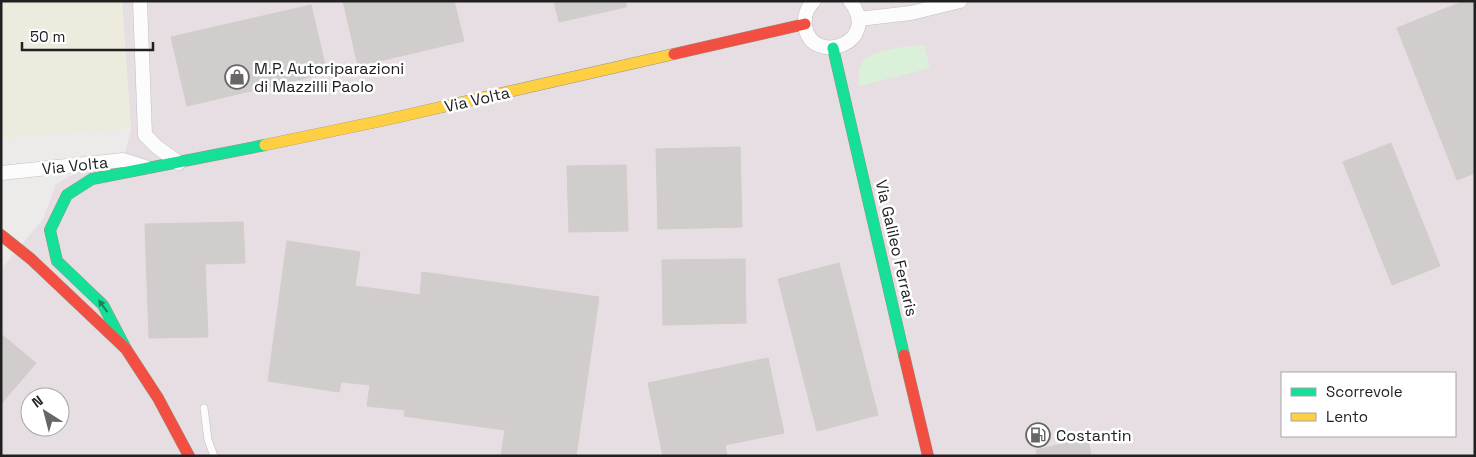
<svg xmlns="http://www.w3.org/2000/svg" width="1476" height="457" font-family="'Space Grotesk',sans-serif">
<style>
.industrial{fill:#e6dee3;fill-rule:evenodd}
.farmland{fill:#ecebde}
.park{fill:#daf0d8}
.building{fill:#d0cdcc;stroke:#d0cdca}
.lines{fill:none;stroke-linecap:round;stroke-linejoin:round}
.lane-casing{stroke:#c1c0bf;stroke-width:8}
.street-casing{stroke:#c1c0bf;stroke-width:15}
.fast-casing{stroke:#969583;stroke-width:12}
.slow-casing{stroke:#969583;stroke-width:12}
.jam-casing{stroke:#969583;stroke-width:12}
.lane{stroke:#fcfcfc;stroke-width:7}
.street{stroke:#fcfcfc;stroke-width:14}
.fast{stroke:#16e098;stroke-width:11}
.slow{stroke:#ffcf43;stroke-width:11}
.jam{stroke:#f24e42;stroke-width:11}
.oneway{fill:#1b805c}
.labels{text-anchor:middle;stroke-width:5;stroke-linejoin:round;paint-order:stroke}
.poi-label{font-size:16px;fill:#202020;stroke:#fff;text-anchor:start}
.street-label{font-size:16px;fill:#202020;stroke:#fff}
</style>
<rect width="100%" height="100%" fill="#edebe9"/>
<path class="industrial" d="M122 1H1475V456H1V269L43 219 56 184 90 165 124 158 131 129ZM1282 373H1455V436H1282ZM30 397H60V427H30Z"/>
<polygon class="farmland" points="1,1 122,1 131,129 35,135 1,140"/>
<path class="park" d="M924 45 930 68 859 86C859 79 858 69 862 63 871 48 908 47 924 45Z"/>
<g class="building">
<polygon points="343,1 454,1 464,41 358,66"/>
<polygon points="554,1 626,1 626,7 559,22"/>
<polygon points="1464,1 1475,1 1475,173 1457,180 1397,28"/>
<polygon points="311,5 327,73 187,106 171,37"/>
<polygon points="1391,143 1440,266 1392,285 1343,162"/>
<polygon points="740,147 742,227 658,229 656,149"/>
<polygon points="626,165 628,231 569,232 567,166"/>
<polygon points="243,222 245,263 205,264 208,337 149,338 145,224"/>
<polygon points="287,241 360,252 355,286 420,295 422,272 599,297 576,456 501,456 505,430 404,416 405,410 367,406 370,385 341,382 339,392 268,381"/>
<polygon points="745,259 746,323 663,325 662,260"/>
<polygon points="839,263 878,415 817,431 778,279"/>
<polygon points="1,334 36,363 1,404"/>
<polygon points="768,358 784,433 725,445 727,456 663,456 648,383"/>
<polygon points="1088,438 1091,456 1037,456 1036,450"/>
</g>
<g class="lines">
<g class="lane-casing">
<polyline id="lane" points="204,408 208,440 214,456"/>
</g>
<g class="street-casing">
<g id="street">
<polyline points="140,1 145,135 157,147 179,163"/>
<path d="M814 1C807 7 804 17 805 26 812 68 883 42 850 1"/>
<polyline points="859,19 911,13 960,1"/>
<polyline points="1,173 123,160 145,167"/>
</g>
</g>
<g class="fast-casing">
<g id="fast">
<polyline points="833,48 904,355"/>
<polyline points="126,349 103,305 57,261 50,230 67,195 92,179 265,145"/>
</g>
</g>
<g class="slow-casing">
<polyline id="slow" points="265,145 385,120 674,54"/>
</g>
<g class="jam-casing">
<g id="jam">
<polyline points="674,54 805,24"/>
<polyline points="1,235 31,259 126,349 158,398 189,456"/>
<polyline points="904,355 928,456"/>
</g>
</g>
<use href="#lane" class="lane"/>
<use href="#street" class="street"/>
<use href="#fast" class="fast"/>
<use href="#slow" class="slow"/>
<use href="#jam" class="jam"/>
</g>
<defs><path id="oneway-solid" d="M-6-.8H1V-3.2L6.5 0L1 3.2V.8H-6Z" transform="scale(1.25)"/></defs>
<use class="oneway" href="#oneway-solid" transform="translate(103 306) rotate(-126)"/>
<defs>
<g id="shop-ring" transform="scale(1.25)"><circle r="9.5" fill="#fff" stroke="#686766" stroke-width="1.5"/><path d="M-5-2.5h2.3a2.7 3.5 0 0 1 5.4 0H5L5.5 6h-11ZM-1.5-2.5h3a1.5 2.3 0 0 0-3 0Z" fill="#686766"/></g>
<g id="fuel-ring" transform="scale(1.25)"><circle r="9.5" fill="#fff" stroke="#686766" stroke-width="1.5"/><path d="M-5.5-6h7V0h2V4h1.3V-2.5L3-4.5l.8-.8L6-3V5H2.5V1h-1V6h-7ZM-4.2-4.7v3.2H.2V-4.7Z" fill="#686766"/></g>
</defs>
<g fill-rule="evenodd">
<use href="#shop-ring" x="237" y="77"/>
<use href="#fuel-ring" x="1038" y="435"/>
</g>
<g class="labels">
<g class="poi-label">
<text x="254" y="74">M.P. Autoriparazioni<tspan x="254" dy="18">di Mazzilli Paolo</tspan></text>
<text x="1056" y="441">Costantin</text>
</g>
<g class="street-label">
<text transform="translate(477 99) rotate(-13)" y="6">Via Volta</text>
<text transform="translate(75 165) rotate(-6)" y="6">Via Volta</text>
<text transform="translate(897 248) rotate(77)" y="6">Via Galileo Ferraris</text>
</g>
</g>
<rect width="1476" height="457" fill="none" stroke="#202020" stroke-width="5"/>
<rect x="1281" y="372" width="175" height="65" fill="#ffffff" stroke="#a6a6a6"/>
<rect x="1291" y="388" width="25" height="8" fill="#16e098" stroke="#a6a6a6"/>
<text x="1326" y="397" font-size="15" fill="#202020">Scorrevole</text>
<rect x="1291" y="413" width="25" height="8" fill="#ffcf43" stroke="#a6a6a6"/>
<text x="1326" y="422" font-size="15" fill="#202020">Lento</text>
<g transform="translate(45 412) rotate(324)"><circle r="24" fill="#ffffff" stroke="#a6a6a6"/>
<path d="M0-4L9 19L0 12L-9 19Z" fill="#686766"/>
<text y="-8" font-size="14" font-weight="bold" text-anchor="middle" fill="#202020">N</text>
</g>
<path d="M22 42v8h131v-8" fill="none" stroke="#202020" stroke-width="2.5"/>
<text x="30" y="42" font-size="15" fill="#202020" stroke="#ffffff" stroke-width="4" paint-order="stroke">50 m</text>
</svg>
